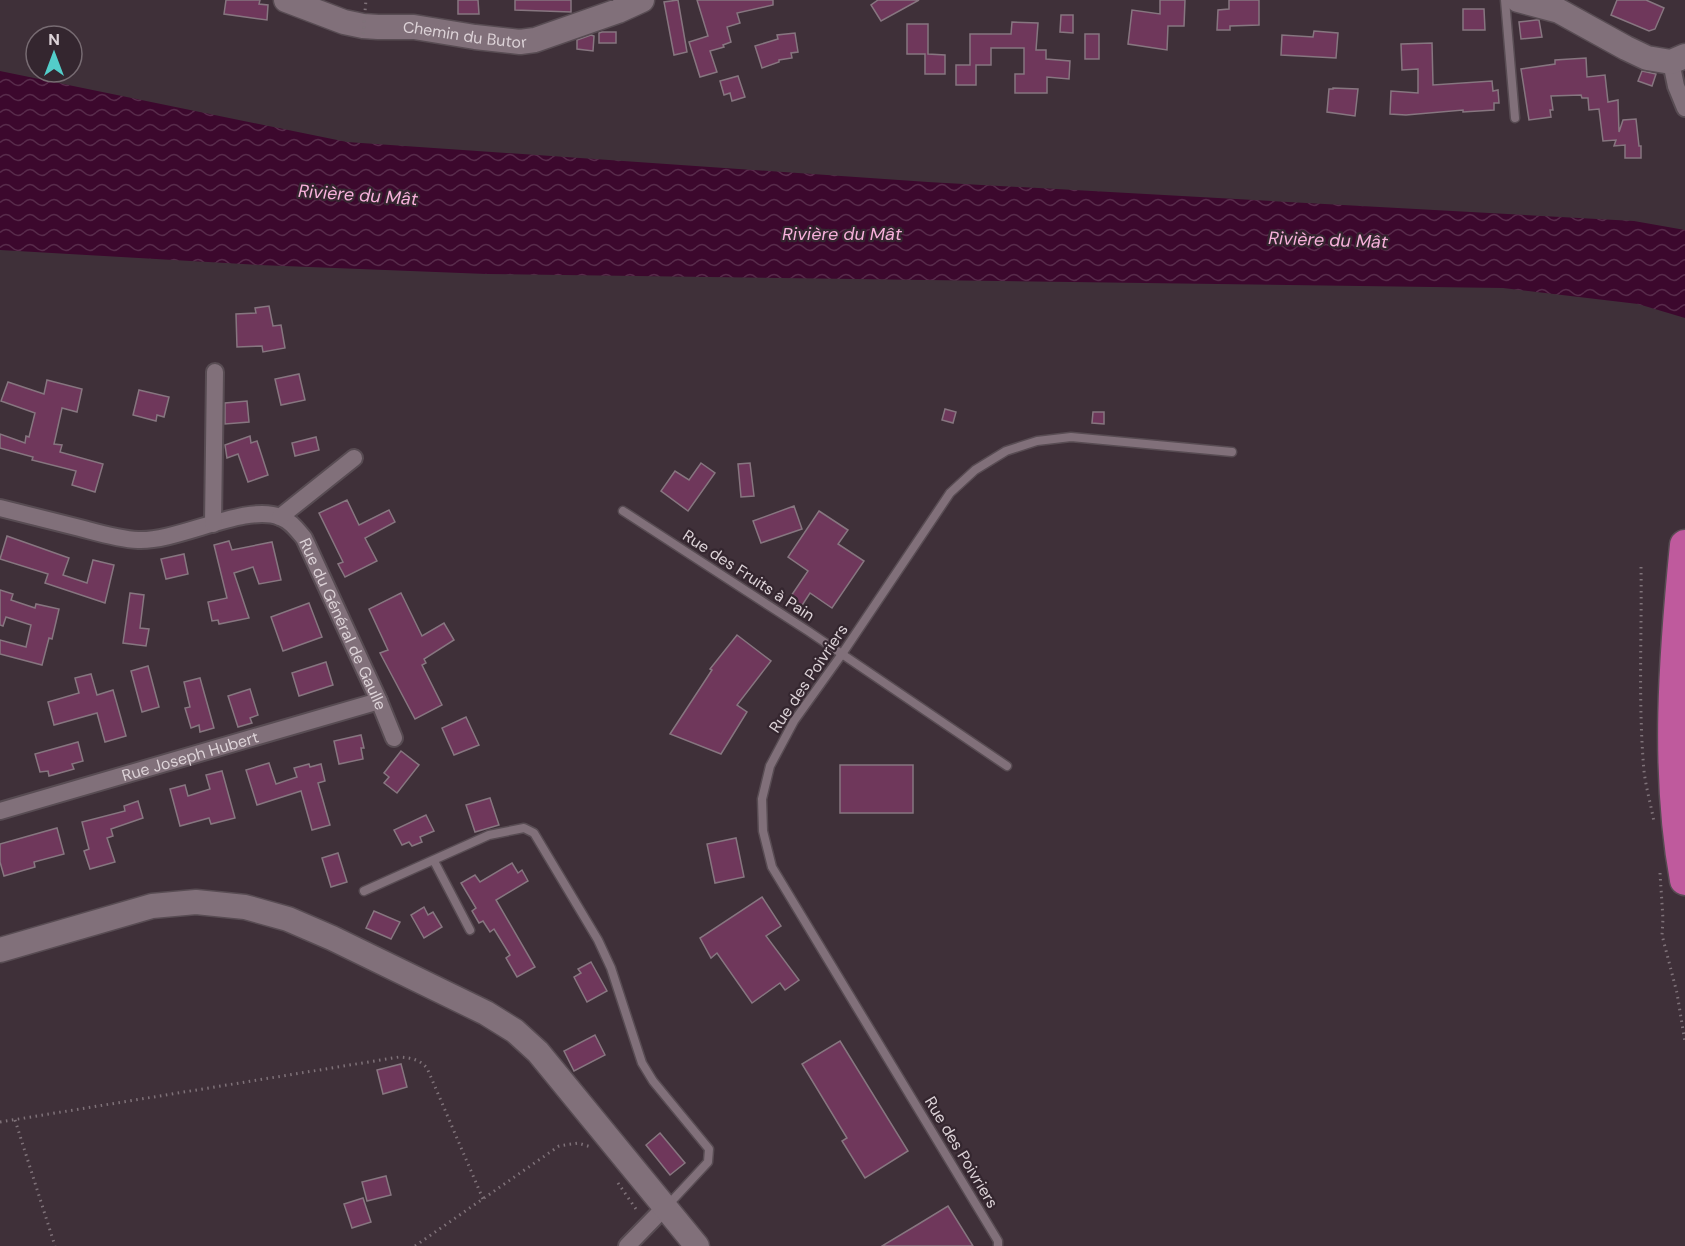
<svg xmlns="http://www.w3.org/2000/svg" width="1685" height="1246" font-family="'DM Sans',sans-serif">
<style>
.water{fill:url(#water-waves)}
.building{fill:#6f375b;stroke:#877680;stroke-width:1.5}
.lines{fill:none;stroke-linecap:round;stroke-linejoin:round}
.lane-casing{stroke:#584c53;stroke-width:11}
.street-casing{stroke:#584c53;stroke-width:20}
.secondary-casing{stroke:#584c53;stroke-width:27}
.highway-casing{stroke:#584c53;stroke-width:33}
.path{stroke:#7f7279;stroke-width:3;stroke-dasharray:1.5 4.5;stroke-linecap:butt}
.lane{stroke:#81707a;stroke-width:8}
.street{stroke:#81707a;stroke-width:16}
.secondary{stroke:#81707a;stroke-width:24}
.highway{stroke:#bf5a9d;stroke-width:30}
.path-bridge{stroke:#7f7279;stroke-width:3;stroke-dasharray:1.5 4.5;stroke-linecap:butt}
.labels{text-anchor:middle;stroke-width:4.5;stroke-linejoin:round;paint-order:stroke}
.street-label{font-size:16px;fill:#dcd2d7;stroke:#34262f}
.water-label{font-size:18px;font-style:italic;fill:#f7b1db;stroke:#34262f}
</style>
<defs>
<pattern id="water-waves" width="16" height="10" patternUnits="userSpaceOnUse" patternTransform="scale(1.5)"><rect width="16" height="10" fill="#3c082d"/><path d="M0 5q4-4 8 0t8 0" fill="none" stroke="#582b4b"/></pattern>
</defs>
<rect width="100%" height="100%" fill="#3f3039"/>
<polygon class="water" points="0,71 347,142 928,182 1634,221 1685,230 1685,318 1638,304 1503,288 486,274 259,265 0,250"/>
<g class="building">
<polygon points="226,0 260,0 259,4 268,5 267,20 224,14"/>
<polygon points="458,0 478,0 479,14 458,14"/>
<polygon points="515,0 571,0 571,12 515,10"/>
<polygon points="678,0 687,52 674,55 664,2"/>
<polygon points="697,0 773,0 773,5 737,13 740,23 727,27 731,42 723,45 724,47 710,51 717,72 700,77 689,42 708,36"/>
<polygon points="878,0 919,0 881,21 871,5"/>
<polygon points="1160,0 1185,0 1184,26 1168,26 1167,50 1128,44 1132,10 1160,14"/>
<polygon points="1229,0 1259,0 1259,25 1230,26 1230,30 1217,30 1218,10 1229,9"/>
<polygon points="1617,0 1646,0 1664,8 1655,29 1649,31 1611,15"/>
<polygon points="1463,9 1484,9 1485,30 1463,30"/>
<polygon points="1061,15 1073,15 1073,33 1060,32"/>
<polygon points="1536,20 1539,20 1542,37 1521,39 1519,22"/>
<polygon points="1012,22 1038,23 1036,50 1046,50 1046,59 1070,61 1069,79 1047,77 1047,93 1015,93 1015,74 1024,74 1024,48 991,48 991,65 976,65 976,85 956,85 956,65 970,65 970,34 1011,34"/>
<polygon points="907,24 928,24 928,54 945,55 945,74 925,74 925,54 907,54"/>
<polygon points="1314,31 1338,33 1336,58 1281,55 1282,35 1313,37"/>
<polygon points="602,32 616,32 616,43 599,43 599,33"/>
<polygon points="795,33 798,52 791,53 792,58 779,60 779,62 762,68 755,46 778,39 777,35"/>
<rect x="1085" y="34" width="14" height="25"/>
<polygon points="591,35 594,36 593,51 577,49 577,40"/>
<polygon points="1432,43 1433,85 1492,81 1493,91 1498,90 1499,103 1494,103 1494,110 1463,112 1463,110 1406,115 1390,114 1391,91 1418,93 1418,69 1402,70 1401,44"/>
<polygon points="1586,58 1587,77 1605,75 1608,102 1618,100 1619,132 1623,120 1636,119 1639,146 1641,146 1641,158 1625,158 1625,145 1614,146 1616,140 1603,141 1599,109 1589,110 1588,98 1582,98 1581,95 1551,96 1553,110 1550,110 1551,117 1529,120 1521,69 1555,64 1555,60"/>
<polygon points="1642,71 1656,74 1652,86 1638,81"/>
<polygon points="738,76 745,97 732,101 730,93 724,95 720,81"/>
<polygon points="1333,88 1358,89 1355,116 1327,112 1329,89 1333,89"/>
<polygon points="269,306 273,326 281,325 285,348 263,352 262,346 237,347 236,314 256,313 255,308"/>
<polygon points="299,374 305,400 281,405 275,379"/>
<polygon points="47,380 82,389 77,412 62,408 54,444 62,445 60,452 103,464 95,492 72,485 76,471 32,460 33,457 0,448 0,434 25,443 26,436 29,437 35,413 1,401 8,382 44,394"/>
<polygon points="139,390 169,397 164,417 157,415 156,421 133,415"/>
<polygon points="247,401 249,422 225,424 225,403"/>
<polygon points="945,409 956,412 953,423 942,420"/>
<polygon points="1093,412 1104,412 1104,424 1092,423"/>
<polygon points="250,436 251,443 257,441 268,475 248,482 238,454 227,458 225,445"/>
<polygon points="316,437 319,450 295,456 292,443"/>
<polygon points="701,463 715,473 688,511 661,491 675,471 689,480"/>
<polygon points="750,463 754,496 741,497 738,464"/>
<polygon points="347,500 359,525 389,510 395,522 365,538 377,561 345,577 338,564 343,562 319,513"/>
<polygon points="794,506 802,529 761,543 753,521"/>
<polygon points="819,511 848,530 838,544 864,561 832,608 810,593 801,607 789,599 808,571 788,557"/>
<polygon points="7,536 69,558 63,575 87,583 93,560 114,565 105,603 45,583 48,574 0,559"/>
<polygon points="229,541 232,550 272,542 281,580 259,584 253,567 234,573 249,618 219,624 218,620 212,621 208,602 227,598 214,545"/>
<polygon points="184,554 188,574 166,579 161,559"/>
<polygon points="0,590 13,594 11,600 35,608 36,604 59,609 52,639 49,638 42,665 0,654 0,640 26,647 31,625 6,617 3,626 0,625"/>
<polygon points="130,593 144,595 140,628 149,629 146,646 123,643"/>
<polygon points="401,593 422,636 444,623 454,640 424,659 426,663 422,665 442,705 415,719 380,653 388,650 369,609"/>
<polygon points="309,603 322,637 283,651 271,617"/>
<polygon points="737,635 771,661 737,705 747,712 721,754 670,734 712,670 710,669"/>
<polygon points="326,662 333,685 299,696 292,673"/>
<polygon points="148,666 159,707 142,712 131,671"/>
<polygon points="91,674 97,695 113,690 126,736 105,742 97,713 54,725 48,702 79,693 75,678"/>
<polygon points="200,678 214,728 200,732 199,725 191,728 185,708 190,707 184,682"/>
<polygon points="250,689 258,715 250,718 252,723 238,727 228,696"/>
<polygon points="466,717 479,745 454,755 442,728"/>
<polygon points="361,735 364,748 361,748 363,759 339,764 334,741"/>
<polygon points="78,742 83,761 72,764 74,769 49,776 48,771 40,772 35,754"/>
<polygon points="401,751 419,765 397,793 384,783 389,777 384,773"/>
<polygon points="269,763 276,784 297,777 294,768 309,764 310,767 321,764 325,781 318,783 330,825 312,830 301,791 257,805 246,770"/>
<rect x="840" y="765" width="73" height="48"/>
<polygon points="222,771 235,818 211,824 209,818 180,826 170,789 185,785 188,796 210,789 206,775"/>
<polygon points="490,798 499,825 475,832 466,805"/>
<polygon points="138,801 143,818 111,829 113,836 107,838 115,862 90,869 84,851 89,849 82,822 125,811 124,806"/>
<polygon points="426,815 434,831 420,837 422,842 412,846 409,842 402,845 394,830"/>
<polygon points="57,828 64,854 34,862 35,867 4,876 0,862 0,844"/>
<polygon points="736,838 744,877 715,883 707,844"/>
<polygon points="338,853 347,882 331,887 322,858"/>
<polygon points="512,863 518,873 522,870 528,881 496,900 535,967 517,977 506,958 510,955 494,929 490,932 483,921 479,923 472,911 476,908 461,883 475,875 480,882"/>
<polygon points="762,897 781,926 766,936 799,980 785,990 780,983 752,1003 717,953 711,958 700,938"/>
<polygon points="424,907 428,915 433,912 442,927 424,938 411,915"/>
<polygon points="374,911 400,922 391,939 366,928"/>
<polygon points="591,962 607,991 587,1002 574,977 581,973 578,969"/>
<polygon points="595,1035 605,1055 574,1071 564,1051"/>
<polygon points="840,1041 908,1151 865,1178 842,1141 847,1138 802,1064"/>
<polygon points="401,1064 407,1087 383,1094 377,1070"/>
<polygon points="660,1133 685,1163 670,1175 646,1145"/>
<polygon points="386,1176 391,1195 367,1201 362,1182"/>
<polygon points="363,1198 371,1222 352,1228 344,1204"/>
<polygon points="948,1206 973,1246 882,1246 917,1225"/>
</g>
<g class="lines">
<g class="lane-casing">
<g id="lane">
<polyline points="1505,0 1515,118"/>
<polyline points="623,511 808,631 1007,766"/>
<polyline points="434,861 470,930"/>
<polyline points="364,891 489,835 524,828 534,833 598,940 611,968 642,1063 653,1081 709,1149 708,1162 668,1205"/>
<polyline points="998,1246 998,1241 772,867 763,831 762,799 770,766 794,721 842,654 950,493 975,470 1006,451 1037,441 1071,437 1232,452"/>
</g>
</g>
<g class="street-casing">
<g id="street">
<polyline points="1671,62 1676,86 1685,108"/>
<path id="s1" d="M0 508C27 515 53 521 80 528 99 533 118 539 138 540 178 542 246 503 280 517 291 521 297 530 304 538L379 701 394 738"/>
<polyline points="280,517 354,458"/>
<polyline points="213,524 215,372"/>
<path id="s2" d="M0 811 379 701"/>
<polyline points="627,1246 665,1207"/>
</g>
</g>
<g class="secondary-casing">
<g id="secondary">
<path id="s3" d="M286 0 344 22 363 26 378 27H414L475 37 520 42 535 40 618 11 642 0"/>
<polyline points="1518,0 1559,11 1626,48 1647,58 1671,62 1685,56"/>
<polyline points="0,950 152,906 196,902 245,907 288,919 332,938 486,1013 515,1031 538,1052 697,1246"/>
</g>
</g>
<g class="highway-casing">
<path id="highway" d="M1685 545C1674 655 1665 771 1685 880"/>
</g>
<g class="path">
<path d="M1641 567C1642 635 1638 703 1644 771 1646 788 1651 805 1654 822"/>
<polyline points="1660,873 1663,919 1662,935 1677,993 1685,1042"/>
<polyline points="15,1120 55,1246"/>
<path d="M0 1122 399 1057C411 1058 419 1059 427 1068L483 1199"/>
<polyline points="618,1183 638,1212"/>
<polyline points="415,1246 559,1146 578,1143 591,1147"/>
</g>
<use href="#lane" class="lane"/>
<use href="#street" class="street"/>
<use href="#secondary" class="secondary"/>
<use href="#highway" class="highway"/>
<polyline class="path-bridge" points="363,34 366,0"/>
</g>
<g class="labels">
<g class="street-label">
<text dy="6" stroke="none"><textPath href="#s3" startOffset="184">Chemin du Butor</textPath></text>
<text transform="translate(749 575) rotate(33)" y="6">Rue des Fruits à Pain</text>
<text dy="6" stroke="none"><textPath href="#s1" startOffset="414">Rue du Général de Gaulle</textPath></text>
<text transform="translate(808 678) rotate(-56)" y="6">Rue des Poivriers</text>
<text dy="6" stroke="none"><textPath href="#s2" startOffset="198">Rue Joseph Hubert</textPath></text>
<text transform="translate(962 1152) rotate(59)" y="6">Rue des Poivriers</text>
</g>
<g class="water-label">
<text transform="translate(358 195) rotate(4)" y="6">Rivière du Mât</text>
<text x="842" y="240">Rivière du Mât</text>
<text transform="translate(1328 240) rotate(2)" y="6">Rivière du Mât</text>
</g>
</g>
<g transform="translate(54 54)"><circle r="28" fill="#34262f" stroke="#776b72" stroke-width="1.5"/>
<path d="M0-4.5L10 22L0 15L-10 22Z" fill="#53cdc9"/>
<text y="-9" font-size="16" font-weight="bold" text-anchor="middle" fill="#dcd2d7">N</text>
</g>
</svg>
